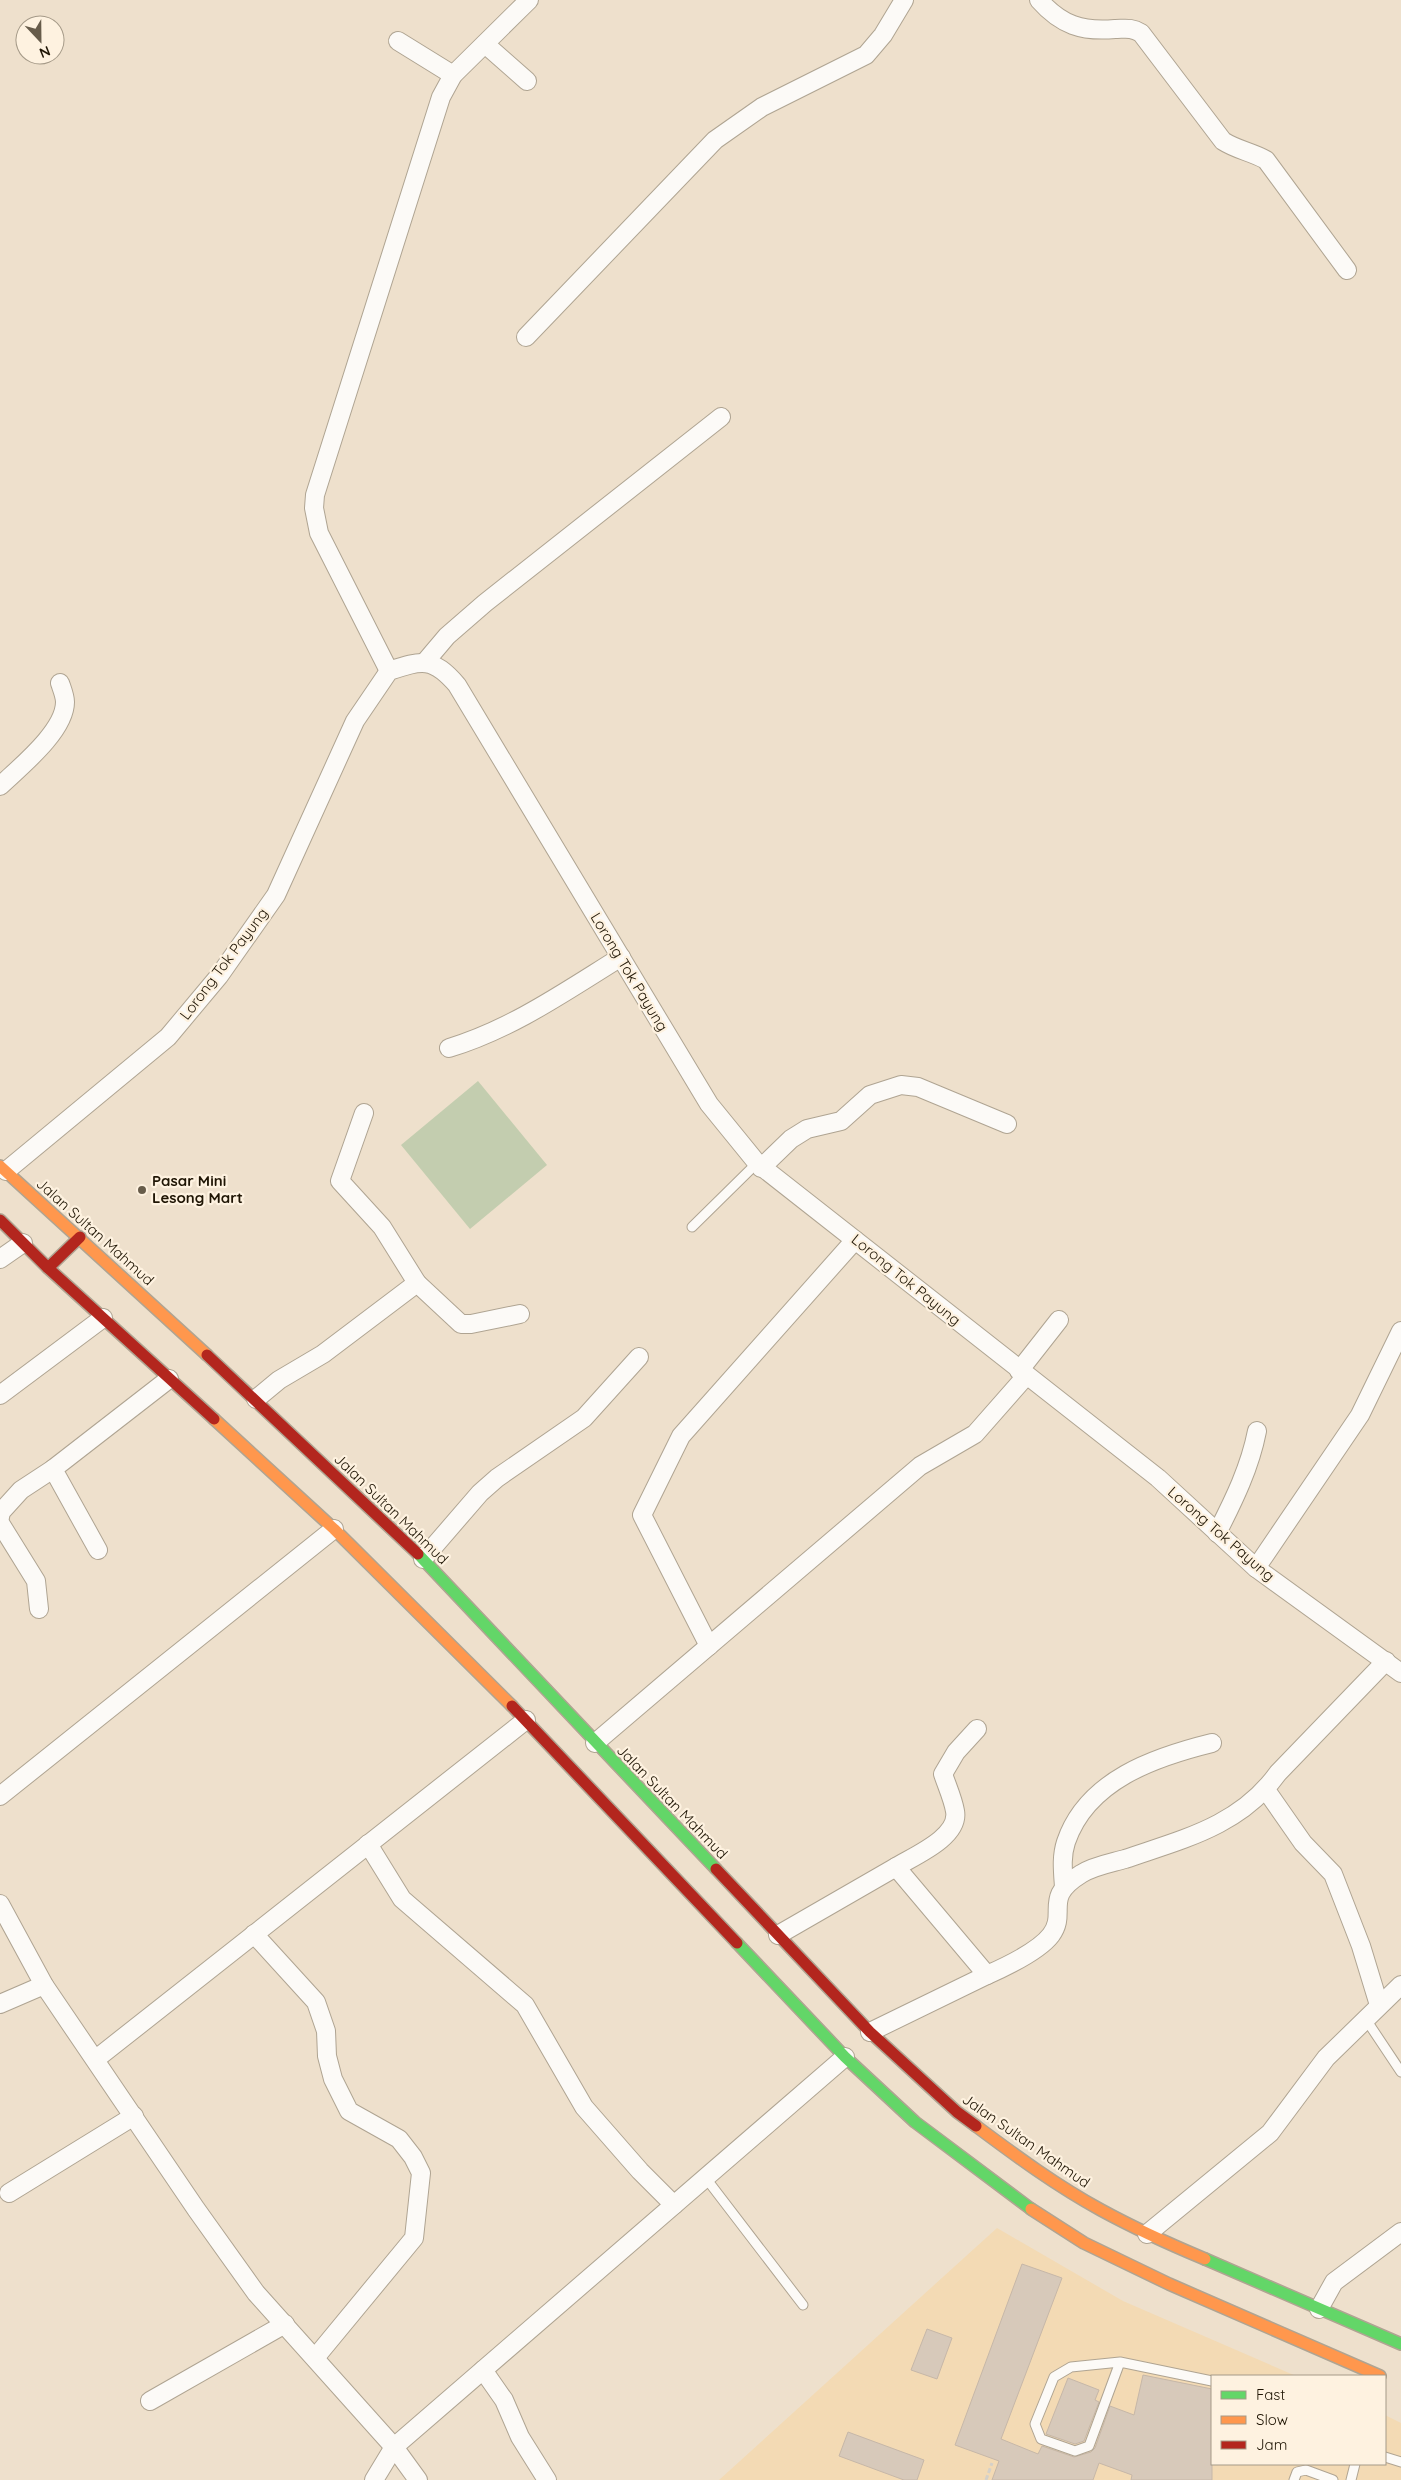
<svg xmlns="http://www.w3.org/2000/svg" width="1401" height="2480" font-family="Quicksand,sans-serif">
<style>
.built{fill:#f3dab4}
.green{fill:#c3cdaf}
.building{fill:#d7c9ba;stroke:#c6b7a8}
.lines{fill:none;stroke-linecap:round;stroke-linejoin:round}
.lane-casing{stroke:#afa492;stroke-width:11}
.street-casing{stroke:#afa492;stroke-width:20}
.fast-casing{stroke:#afa492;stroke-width:14}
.slow-casing{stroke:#afa492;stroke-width:14}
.jam-casing{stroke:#afa492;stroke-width:14}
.path{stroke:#d4d0c9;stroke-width:3;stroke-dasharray:5 2.5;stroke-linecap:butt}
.lane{stroke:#fcfaf7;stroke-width:9}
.street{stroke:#fcfaf7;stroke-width:18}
.fast{stroke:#63d668;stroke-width:11}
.slow{stroke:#ff974d;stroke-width:11}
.jam{stroke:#b3261e;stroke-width:11}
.poi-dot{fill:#675c4a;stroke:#fef2e0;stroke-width:2}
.labels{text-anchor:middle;stroke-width:4.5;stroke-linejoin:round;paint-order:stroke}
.street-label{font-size:15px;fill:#1f1504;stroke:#fef2e0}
.poi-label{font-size:15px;font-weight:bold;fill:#1f1504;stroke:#fef2e0;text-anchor:start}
</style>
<rect width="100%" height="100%" fill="#eee0cc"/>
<polygon class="built" points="997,2228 1123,2301 1296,2376 1212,2376 1212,2464 1385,2464 1385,2415 1401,2423 1401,2480 719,2480"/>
<polygon class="green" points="478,1081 547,1165 470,1229 401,1145"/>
<g class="building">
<polygon points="1022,2264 1062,2278 1001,2439 1038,2454 1042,2446 1074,2457 1091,2452 1095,2448 1110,2406 1134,2415 1143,2375 1212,2389 1212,2480 1131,2480 1132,2475 1099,2463 1093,2480 992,2480 999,2461 955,2445"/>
<polygon points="927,2329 952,2338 937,2379 911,2370"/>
<polygon points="1068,2378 1099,2390 1095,2400 1099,2402 1084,2441 1075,2444 1046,2434"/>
<polygon points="848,2432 924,2460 917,2480 904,2480 839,2456"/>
</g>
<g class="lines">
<g class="lane-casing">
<g id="lane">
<polyline points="692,1227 757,1163"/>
<polyline points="1365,2018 1401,2072"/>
<polyline points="705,2177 803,2305"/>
<polyline points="1120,2362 1089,2446 1075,2451 1041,2439 1035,2424 1054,2377 1071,2367 1120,2362 1212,2381"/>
<polyline points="1385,2457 1401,2462"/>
<polyline points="1294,2480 1297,2472 1306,2470 1333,2480"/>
<polyline points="1351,2480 1355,2464"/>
</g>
</g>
<g class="street-casing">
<g id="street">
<path d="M1039 0C1061 25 1082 32 1115 29 1125 29 1131 27 1141 33L1223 141C1237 150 1252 152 1266 160L1347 270"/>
<polyline points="398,41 453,75"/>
<polyline points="485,44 527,81"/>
<polyline points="526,337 715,140 762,107 866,55 883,35 904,0"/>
<polyline points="425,662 447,636 485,603 721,417"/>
<polyline points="389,671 319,533 314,508 315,495 441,97 453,75 529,0"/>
<path d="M0 786C20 767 65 731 65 702 65 696 62 689 60 683"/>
<path d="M449 1048C512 1029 566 991 621 957"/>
<polyline points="364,1113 340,1181 382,1227 417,1283"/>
<polyline points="761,1168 791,1139 807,1129 841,1121 870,1095 901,1085 918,1087 1007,1124"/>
<path d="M6 1171 168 1037 219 976 276 895 355 721 389 671C422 660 433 657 457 685L709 1104 757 1163 1158 1478 1256 1568 1401 1673"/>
<polyline points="0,1259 23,1243"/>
<polyline points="1019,1371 1059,1320"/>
<polyline points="0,1395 103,1318"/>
<polyline points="256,1399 279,1380 323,1354 417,1283 461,1324 471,1324 520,1314"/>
<polyline points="0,1517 1,1512 21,1490 53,1469"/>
<polyline points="0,1523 36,1581 39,1609"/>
<path d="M1217 1533C1234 1500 1250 1467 1257 1431"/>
<polyline points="98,1550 53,1469 169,1379"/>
<polyline points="423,1559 480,1493 497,1478 584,1418 639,1357"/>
<polyline points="1256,1568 1360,1415 1401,1331"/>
<polyline points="709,1646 642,1515 681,1436 855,1240"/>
<polyline points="595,1743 920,1466 975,1434 1026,1376"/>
<polyline points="1266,1790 1303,1843 1333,1874 1361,1946 1379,2005"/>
<polyline points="0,1796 334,1529"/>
<polyline points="368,1844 402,1899 525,2005 584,2107 640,2171 674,2205"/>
<path d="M896 1867C914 1856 960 1837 955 1811 953 1799 947 1786 943 1774L956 1752 977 1729"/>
<path d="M1064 1887C1063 1872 1061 1857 1066 1842 1087 1780 1155 1757 1212 1743"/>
<polyline points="0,1904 44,1985 196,2209 256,2293 394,2447 418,2480"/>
<polyline points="254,1934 316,2002 326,2031 327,2056 333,2079 349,2111 399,2139 413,2157 421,2173 414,2238 315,2358"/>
<path d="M778 1935 896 1867 987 1975C1005 1967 1039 1951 1051 1935 1068 1912 1042 1898 1081 1874 1093 1866 1111 1863 1125 1859 1183 1839 1240 1826 1278 1773L1386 1661"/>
<polyline points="0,2004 44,1985"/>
<polyline points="870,2032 987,1975"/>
<polyline points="96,2059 526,1720"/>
<polyline points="9,2193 134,2116"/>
<polyline points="1147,2234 1270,2133 1326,2058 1401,1985"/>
<polyline points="1319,2309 1334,2282 1401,2232"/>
<polyline points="483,2370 504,2400 520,2437 547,2480"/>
<polyline points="150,2401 285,2324"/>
<polyline points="374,2480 394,2447 845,2057"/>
</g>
</g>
<g class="fast-casing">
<g id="fast">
<polyline points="418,1554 716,1869"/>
<polyline points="737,1943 845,2057 915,2122 1031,2209"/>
<polyline points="1205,2259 1401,2344"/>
</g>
</g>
<g class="slow-casing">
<g id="slow">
<polyline points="0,1166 207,1355"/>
<polyline points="214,1419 334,1529 512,1706"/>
<path d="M976 2126C1016 2156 1057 2186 1101 2210 1134 2228 1169 2244 1205 2259"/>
<polyline points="1031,2209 1084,2243 1169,2284 1380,2376"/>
</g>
</g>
<g class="jam-casing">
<g id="jam">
<polyline points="0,1220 48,1268 214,1419"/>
<polyline points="48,1268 80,1237"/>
<polyline points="207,1355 418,1554"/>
<polyline points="512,1706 737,1943"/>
<polyline points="716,1869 870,2032 957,2112 976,2126"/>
</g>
</g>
<polyline class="path" points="986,2480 992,2463"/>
<use href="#lane" class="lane"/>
<use href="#street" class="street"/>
<use href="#fast" class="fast"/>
<use href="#slow" class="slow"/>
<use href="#jam" class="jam"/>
</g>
<circle class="poi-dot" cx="142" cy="1190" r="5"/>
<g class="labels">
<g class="street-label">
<text transform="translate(224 964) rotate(-53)" y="5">Lorong Tok Payung</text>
<text transform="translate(629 972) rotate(59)" y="5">Lorong Tok Payung</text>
<text transform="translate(95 1232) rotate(42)" y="5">Jalan Sultan Mahmud</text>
<text transform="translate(906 1280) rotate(39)" y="5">Lorong Tok Payung</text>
<text transform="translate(391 1509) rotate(44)" y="5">Jalan Sultan Mahmud</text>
<text transform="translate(1221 1534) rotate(41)" y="5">Lorong Tok Payung</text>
<text transform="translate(672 1802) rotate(46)" y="5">Jalan Sultan Mahmud</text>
<text transform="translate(1026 2141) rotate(35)" y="5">Jalan Sultan Mahmud</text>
</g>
<g class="poi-label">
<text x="152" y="1186">Pasar Mini<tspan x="152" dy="17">Lesong Mart</tspan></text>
</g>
</g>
<rect x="1211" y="2375" width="175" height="90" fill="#fef2e0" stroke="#a59a88"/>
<rect x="1221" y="2391" width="25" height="8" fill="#63d668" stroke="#a59a88"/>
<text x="1256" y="2400" font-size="15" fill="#1f1504">Fast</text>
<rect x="1221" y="2416" width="25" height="8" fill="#ff974d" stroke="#a59a88"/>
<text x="1256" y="2425" font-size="15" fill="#1f1504">Slow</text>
<rect x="1221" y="2441" width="25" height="8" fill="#b3261e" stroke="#a59a88"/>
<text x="1256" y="2450" font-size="15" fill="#1f1504">Jam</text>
<g transform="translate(40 40) rotate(158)"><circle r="24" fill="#fef2e0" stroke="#a59a88"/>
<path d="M0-4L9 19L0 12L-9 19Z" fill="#675c4a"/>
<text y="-8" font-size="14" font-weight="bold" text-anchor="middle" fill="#1f1504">N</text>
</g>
</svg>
